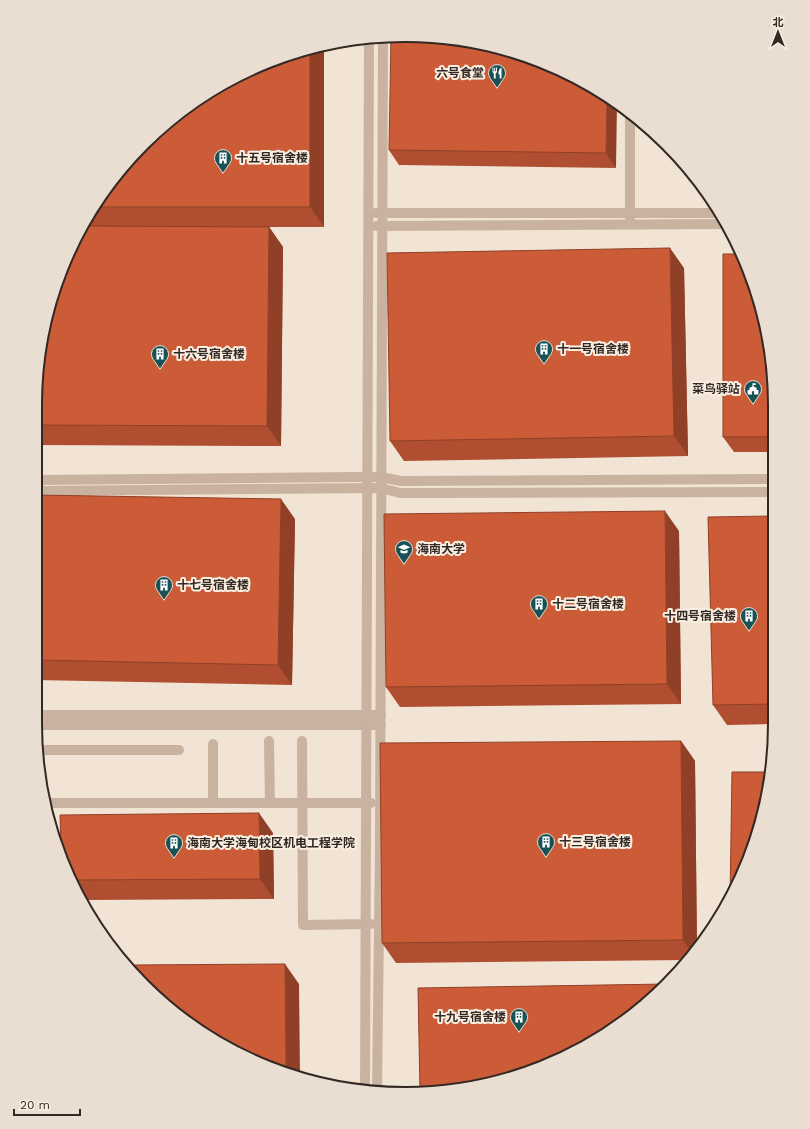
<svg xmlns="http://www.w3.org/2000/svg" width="810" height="1129" font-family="'Work Sans','Noto Sans SC',sans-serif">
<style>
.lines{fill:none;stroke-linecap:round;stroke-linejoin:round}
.minor{stroke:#c9b3a0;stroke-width:10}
.wall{fill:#af4e30}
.shaded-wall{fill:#8f4027}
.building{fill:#cc5b38;stroke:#8f4027}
.labels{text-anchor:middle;stroke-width:4;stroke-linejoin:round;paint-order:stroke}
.poi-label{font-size:12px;font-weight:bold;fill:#332924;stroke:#f9eee0;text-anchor:start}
.rim{fill:none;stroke:#332924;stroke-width:2}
</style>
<rect width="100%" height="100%" fill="#f1e4d4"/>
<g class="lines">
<g class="minor">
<polyline points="630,111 630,219"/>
<polyline points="376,213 718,213"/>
<polyline points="376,226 725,224"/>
<polyline points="35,480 354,477 381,477 401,481 773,479"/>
<polyline points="35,491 381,488 400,493 773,492"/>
<polyline points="35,715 381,715"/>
<polyline points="35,725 381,725"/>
<polyline points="269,741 270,803"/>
<polyline points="302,741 303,925 371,924"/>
<polyline points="213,744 213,803"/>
<polyline points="38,750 179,750"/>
<polyline points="45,803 371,803"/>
<polyline points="365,1091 369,38"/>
<polyline points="377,1091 380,846 383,37"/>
</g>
</g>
<g class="wall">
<polygon points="286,55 324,227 258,227 269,227 283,247 281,446 35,445 35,405 42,333 85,220 161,127"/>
<polygon points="569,73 616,168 399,165 389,150"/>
<polygon points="633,114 649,129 642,127"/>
<polygon points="684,268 688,456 404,461 390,441"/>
<polygon points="772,356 772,452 734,452 723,437"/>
<polygon points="35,495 295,519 292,685 35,680"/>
<polygon points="773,516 774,724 727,725 713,705"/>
<polygon points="679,531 681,704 400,707 386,687"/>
<polygon points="681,741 695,761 697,951 688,960 396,963 382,943"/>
<polygon points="273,833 274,899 84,900 61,849"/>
</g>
<g class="shaded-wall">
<polygon points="324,46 324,227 310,207 310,49"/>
<polygon points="607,97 617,103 616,168 606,153"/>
<polygon points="269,227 283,247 281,446 267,426"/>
<polygon points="670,248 684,268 688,456 674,436"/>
<polygon points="281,499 295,519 292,685 278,665"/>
<polygon points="665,511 679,531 681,704 667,684"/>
<polygon points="681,741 695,761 697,951 694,955 683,940"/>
<polygon points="259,813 273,833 274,899 260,879"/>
<polygon points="285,964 299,984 300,1074 286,1070"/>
</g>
<g class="building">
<polygon points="429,36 501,48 569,73 607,97 606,153 389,150 391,37"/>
<polygon points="310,49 310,207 95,207 161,127 220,84 286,55"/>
<polygon points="82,226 269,227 267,426 35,425 35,405 42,333"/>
<polygon points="670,248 674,436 390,441 387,253"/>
<polygon points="723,254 741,254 772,356 772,437 723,437"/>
<polygon points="35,495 281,499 278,665 35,660"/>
<polygon points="665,511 667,684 386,687 384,514"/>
<polygon points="773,516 774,704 713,705 708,517"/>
<polygon points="681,741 683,940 382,943 380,743"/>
<polygon points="732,772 770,772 762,820 737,887 730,899"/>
<polygon points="259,813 260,879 75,880 61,849 60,815"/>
<polygon points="285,964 286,1070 242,1056 161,1002 129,965"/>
<polygon points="666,984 649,1002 568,1056 454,1091 420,1091 418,988"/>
</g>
<defs>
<g id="restaurant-pin" transform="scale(0.9)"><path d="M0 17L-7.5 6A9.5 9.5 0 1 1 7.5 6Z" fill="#185256" stroke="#f9eee0"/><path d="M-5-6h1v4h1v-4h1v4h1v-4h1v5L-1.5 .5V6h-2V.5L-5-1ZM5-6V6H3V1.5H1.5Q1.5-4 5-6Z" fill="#fff"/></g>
<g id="building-pin" transform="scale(0.9)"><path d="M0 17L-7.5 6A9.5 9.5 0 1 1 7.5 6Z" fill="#185256" stroke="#f9eee0"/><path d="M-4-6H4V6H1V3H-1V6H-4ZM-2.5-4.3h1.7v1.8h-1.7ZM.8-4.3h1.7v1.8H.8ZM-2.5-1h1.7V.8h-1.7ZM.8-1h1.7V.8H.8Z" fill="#fff"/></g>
<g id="civic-pin" transform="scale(0.9)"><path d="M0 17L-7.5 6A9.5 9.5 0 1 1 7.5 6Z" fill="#185256" stroke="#f9eee0"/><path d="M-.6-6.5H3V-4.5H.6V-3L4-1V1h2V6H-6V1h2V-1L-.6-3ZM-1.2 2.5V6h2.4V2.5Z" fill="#fff"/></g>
<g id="university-pin" transform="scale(0.9)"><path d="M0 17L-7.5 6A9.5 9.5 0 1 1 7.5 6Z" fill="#185256" stroke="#f9eee0"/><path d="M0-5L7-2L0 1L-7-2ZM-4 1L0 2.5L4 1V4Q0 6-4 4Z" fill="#fff"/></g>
</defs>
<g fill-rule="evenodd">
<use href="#restaurant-pin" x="497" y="73"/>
<use href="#building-pin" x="223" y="158"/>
<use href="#building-pin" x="544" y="349"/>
<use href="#building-pin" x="160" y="354"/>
<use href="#civic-pin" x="753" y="389"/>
<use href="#university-pin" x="404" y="549"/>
<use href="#building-pin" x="164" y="585"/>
<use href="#building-pin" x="539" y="604"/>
<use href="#building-pin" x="749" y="616"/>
<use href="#building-pin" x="546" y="842"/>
<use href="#building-pin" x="174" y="843"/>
<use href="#building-pin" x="519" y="1017"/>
</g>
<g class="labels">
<g class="poi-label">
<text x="484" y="77" text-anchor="end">六号食堂</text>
<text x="236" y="162">十五号宿舍楼</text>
<text x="557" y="353">十一号宿舍楼</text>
<text x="173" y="358">十六号宿舍楼</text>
<text x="740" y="393" text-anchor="end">菜鸟驿站</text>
<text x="417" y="553">海南大学</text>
<text x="177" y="589">十七号宿舍楼</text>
<text x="552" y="608">十二号宿舍楼</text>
<text x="736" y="620" text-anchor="end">十四号宿舍楼</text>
<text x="559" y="846">十三号宿舍楼</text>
<text x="187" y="847">海南大学海甸校区机电工程学院</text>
<text x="506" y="1021" text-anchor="end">十九号宿舍楼</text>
</g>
</g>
<path d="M0 0H810V1129H0ZM405 42H405A363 363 0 0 1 768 405V724A363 363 0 0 1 405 1087H405A363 363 0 0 1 42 724V405A363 363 0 0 1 405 42Z" fill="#e9ded1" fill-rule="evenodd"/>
<path class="rim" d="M405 42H405A363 363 0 0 1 768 405V724A363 363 0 0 1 405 1087H405A363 363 0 0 1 42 724V405A363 363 0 0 1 405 42Z"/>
<g transform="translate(778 32)" stroke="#f9eee0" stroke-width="3" paint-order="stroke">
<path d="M0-3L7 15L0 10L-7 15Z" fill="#332924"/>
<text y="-6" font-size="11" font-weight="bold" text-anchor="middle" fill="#332924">北</text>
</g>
<path d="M14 1109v6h66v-6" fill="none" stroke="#332924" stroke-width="2"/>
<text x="20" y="1109" font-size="12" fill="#332924" stroke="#f9eee0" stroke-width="3" paint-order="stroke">20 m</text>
</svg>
